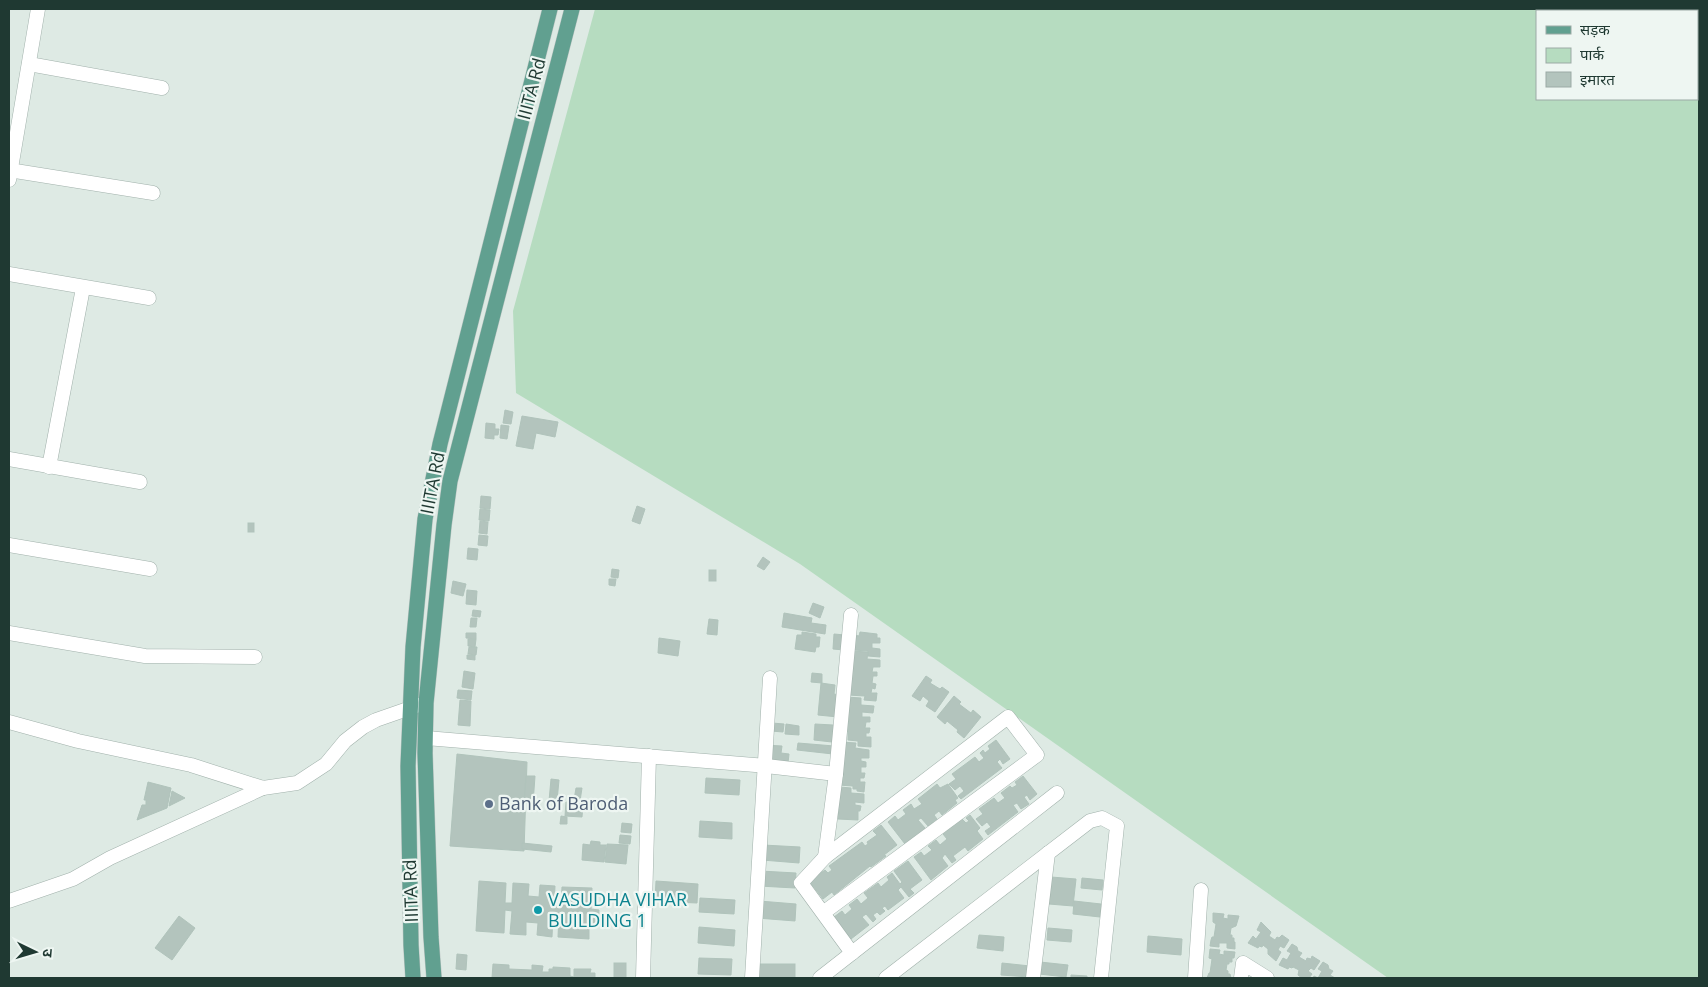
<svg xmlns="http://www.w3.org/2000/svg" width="1708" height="987" font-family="'Open Sans','Noto Sans Devanagari',sans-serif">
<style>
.green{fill:#b6dcc0;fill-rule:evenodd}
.building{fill:#b3c4bd;stroke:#b0c3bb}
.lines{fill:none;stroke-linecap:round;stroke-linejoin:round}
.street-casing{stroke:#a1b1ab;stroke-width:15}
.primary-casing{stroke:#bcc4c2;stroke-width:16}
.street{stroke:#fff;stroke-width:14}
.primary{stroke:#61a090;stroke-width:15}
.service-dot{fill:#5c6f8a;stroke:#eef6f2;stroke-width:2}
.culture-dot{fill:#0f9aa8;stroke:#eef6f2;stroke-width:2}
.labels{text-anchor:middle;stroke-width:4.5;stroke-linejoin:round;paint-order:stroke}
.street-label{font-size:18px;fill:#1f3932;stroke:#eef6f2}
.service-label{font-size:18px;fill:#4e5e75;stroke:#eef6f2;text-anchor:start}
.culture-label{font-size:18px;fill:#0d838f;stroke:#eef6f2;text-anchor:start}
</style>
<rect width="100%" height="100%" fill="#deeae4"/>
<path class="green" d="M595 9H1699V978H1388L800 564 516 393 513 311ZM1537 11H1697V99H1537Z"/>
<g class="building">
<polygon points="505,410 513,412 511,424 503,423"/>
<polygon points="522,416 558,422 555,437 536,433 533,449 516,446"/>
<polygon points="486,423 495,424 495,429 499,429 498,435 494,435 494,439 485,438"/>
<polygon points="501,425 509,426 507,439 500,438"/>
<polygon points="481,496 491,497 490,509 480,508"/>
<polygon points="637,506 645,509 640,524 632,521"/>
<polygon points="480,509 490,510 489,521 479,520"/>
<polygon points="480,521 488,522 487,534 479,533"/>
<rect x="248" y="523" width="6" height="9"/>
<polygon points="479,535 488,536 487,546 478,545"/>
<polygon points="468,548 478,549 477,560 467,559"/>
<polygon points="763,557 770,562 764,570 757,566"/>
<polygon points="612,569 619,570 618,578 611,577"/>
<rect x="709" y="570" width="7" height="11"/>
<polygon points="609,579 616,579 615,586 609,585"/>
<polygon points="453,581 466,584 463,596 451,593"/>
<polygon points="467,590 477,591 476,605 466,604"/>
<polygon points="813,603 824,607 820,618 809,613"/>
<polygon points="473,610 481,611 480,617 472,616"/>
<polygon points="784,613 812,618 811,623 826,625 825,634 782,627"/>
<polygon points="471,618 477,618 476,627 470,627"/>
<polygon points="709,619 718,620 717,635 707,634"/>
<polygon points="802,632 816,634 816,637 820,637 819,647 816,647 815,652 795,649 797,635 802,635"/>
<polygon points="860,632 877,634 877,638 880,638 880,643 872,643 872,648 880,649 880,657 868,656 868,651 853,650 854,635 859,636"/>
<polygon points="466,633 476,633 476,639 466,638"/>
<polygon points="834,634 845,635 844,650 833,649"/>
<polygon points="659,638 680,641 678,656 658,653"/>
<polygon points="468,639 476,639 475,647 468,646"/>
<polygon points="469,647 477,647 476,655 468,654"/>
<polygon points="851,651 868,652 867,659 880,660 880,667 873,667 872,672 877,672 877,676 873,676 872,683 876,684 875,689 872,688 871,693 877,693 876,701 864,700 865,696 848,695"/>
<polygon points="467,655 475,655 475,660 467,659"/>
<polygon points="464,671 475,673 473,689 462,687"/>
<polygon points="812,673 822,674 822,683 811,682"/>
<polygon points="926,676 932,680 930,683 940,689 942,687 949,692 935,712 926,706 929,701 923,696 920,701 912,696"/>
<polygon points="821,683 835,685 834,694 840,695 838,717 818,715"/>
<polygon points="458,690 472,691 471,700 457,698"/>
<polygon points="954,696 961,702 959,704 971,713 973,710 981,717 964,738 957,732 958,730 947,721 945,724 937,717"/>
<polygon points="846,697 861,698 861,705 874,706 873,713 862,712 862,717 870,717 870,722 866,722 865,728 870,728 869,733 866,733 866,737 871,737 871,747 858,746 858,741 848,740 848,731 844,731 844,724 848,724 849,719 844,719 845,713 849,713 849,709"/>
<polygon points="460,700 471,701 470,726 458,725"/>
<polygon points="772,723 784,724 783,732 771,731"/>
<polygon points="786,724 799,726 799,735 785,734"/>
<polygon points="815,724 833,725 832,742 814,740"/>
<polygon points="996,740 1010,759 1003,764 1000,759 997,762 1002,768 961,799 958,796 964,791 960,786 955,790 949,784 956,779 952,774 975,757 979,762 984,758 980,753 983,750 985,753 990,749 988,746"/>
<polygon points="841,742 856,743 855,748 869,750 869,758 861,758 861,761 866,762 866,767 861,767 861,773 865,773 864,778 860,778 860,782 865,782 864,792 857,791 857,789 853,789 853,786 838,785"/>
<polygon points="798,743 834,746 833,754 797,750"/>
<polygon points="764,745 782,746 781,753 789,754 788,763 762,760"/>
<polygon points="457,754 527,762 524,851 450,846"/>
<polygon points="526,776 535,776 533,804 524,803"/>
<polygon points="1023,776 1037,794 1030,800 1027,795 1024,797 1029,804 1021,809 1017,803 1013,805 1018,812 988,835 985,831 991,827 987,822 982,826 976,819 983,814 979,809 994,798 998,803 1005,798 1001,793 1010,786 1012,788 1017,785 1015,782"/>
<polygon points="706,778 740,780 739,795 705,793"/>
<polygon points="551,779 559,780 557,801 549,801"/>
<polygon points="148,782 171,788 167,808 137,820 142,805 146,805 146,800 144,800"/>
<polygon points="937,784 940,788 948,784 958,798 955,800 957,803 942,815 939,811 934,815 937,819 928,826 921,818 918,820 925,828 905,844 888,822 895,816 898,820 906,814 903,810 911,804 914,809 922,804 918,799"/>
<polygon points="840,787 851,788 851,793 864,794 864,803 855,802 855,805 861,806 860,811 858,811 858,820 838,819 839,809 835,809"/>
<polygon points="576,788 582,788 580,801 574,800"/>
<polygon points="172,791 185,798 169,806"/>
<polygon points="566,802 583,804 582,817 565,816"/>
<polygon points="970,815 980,828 977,831 983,839 968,851 965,847 953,856 956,860 952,863 945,854 942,858 948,866 931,880 914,857 921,852 924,856 932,850 928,846 936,840 940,845 947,839 943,834 962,819 966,823 969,821 966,818"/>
<polygon points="561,816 567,817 567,824 560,824"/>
<polygon points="700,821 732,823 732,839 699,837"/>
<polygon points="622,823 632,824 631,833 621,832"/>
<polygon points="881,825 897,845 884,855 886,856 871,867 870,866 834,895 832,892 823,899 809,881 825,870 828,873 832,870 829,866 862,842 865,846 868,844 867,842 877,835 873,831"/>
<polygon points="620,835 631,836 630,844 619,843"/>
<polygon points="591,841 600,842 600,845 606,845 604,862 582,860 583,844 590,845"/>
<polygon points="522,843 552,846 551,852 522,849"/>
<polygon points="607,844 628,845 626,864 605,862"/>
<polygon points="763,845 800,847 799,863 762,860"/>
<polygon points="908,861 922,880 910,889 914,893 909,897 901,887 898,890 904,898 888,910 885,906 882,908 885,911 880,915 877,912 873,915 876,919 873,922 866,914 862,917 869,925 851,939 834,917 842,911 845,915 852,909 849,905 857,899 861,904 868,898 864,893 878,883 881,887 889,880 887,877 892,873 900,884 902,882 894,871"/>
<polygon points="760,871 796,873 795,888 759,886"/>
<polygon points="1051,877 1076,879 1073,906 1049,904"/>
<polygon points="1082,878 1103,880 1102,890 1081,888"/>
<polygon points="479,881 506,883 505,903 512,903 513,883 529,884 528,896 539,897 540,885 555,886 554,905 561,906 562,887 592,888 591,909 599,910 598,927 589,926 589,939 558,937 559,914 553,914 552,937 537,935 538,923 526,922 526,935 510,934 512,911 505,910 504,933 476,931"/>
<polygon points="656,881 698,884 697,903 655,901"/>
<polygon points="700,898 735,900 734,914 699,912"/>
<polygon points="759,901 796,904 795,921 757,918"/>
<polygon points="1074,901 1101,904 1100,917 1073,914"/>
<polygon points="1213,913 1224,914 1223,918 1228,919 1228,915 1239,916 1236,926 1231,928 1230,935 1232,935 1232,938 1234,938 1234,942 1235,942 1235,949 1227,948 1227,943 1219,943 1219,947 1210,946 1211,940 1212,937 1214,937 1216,924 1213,922"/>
<polygon points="179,916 195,928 172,960 155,948"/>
<polygon points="1261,922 1271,932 1269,936 1275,940 1277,937 1279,938 1282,935 1289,940 1284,948 1280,946 1278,950 1281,952 1276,961 1268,954 1268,949 1263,945 1262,947 1259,946 1258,948 1248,943 1253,936 1256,939 1261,932 1257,930"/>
<polygon points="699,927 735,930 734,946 698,943"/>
<polygon points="1048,928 1072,930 1071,942 1047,940"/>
<polygon points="979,935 1004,937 1003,951 977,948"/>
<polygon points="1148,936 1182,939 1181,955 1147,952"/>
<polygon points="1292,944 1297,947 1298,951 1302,953 1299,957 1306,961 1307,958 1311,959 1312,956 1320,961 1314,970 1311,968 1308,971 1312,974 1309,978 1302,978 1298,975 1299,970 1293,967 1292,968 1289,967 1288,969 1279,965 1283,958 1287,960 1291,953 1287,951"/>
<polygon points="1210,949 1220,950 1219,954 1224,955 1224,951 1235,952 1234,958 1232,958 1232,962 1229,962 1229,964 1227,964 1226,970 1228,971 1228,974 1230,974 1231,978 1207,978 1209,973 1210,973 1212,959 1209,958"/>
<polygon points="457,954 467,955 466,970 456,969"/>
<polygon points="699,958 732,959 731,975 698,974"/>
<polygon points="1040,962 1068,965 1066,977 1039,974"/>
<polygon points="1323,962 1328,965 1329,969 1333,971 1330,975 1335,978 1313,978 1314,976 1318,978 1322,971 1318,969"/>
<rect x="614" y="963" width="12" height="15"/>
<polygon points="1002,963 1030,966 1029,977 1001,975"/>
<polygon points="493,964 509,965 509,969 532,970 532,965 543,966 542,972 549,972 549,969 553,969 553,967 570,968 570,976 574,977 574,969 591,969 590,973 595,973 595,978 492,978"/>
<rect x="757" y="964" width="38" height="14"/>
<polygon points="1071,975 1087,976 1087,978 1068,978 1071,978"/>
</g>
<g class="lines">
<g class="street-casing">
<g id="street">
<polyline points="29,64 162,88"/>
<polyline points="9,170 153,193"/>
<polyline points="9,180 38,9"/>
<polyline points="9,274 149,298"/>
<polyline points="9,459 140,482"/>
<polyline points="49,467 83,288"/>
<polyline points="9,545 150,569"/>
<polyline points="9,633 145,656 255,657"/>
<polyline points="9,722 78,741 191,765 263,788 297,783 326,764 345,741 363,727 376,720 419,705"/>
<polyline points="426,738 766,766 836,774"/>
<polyline points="825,857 836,774 851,615"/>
<polyline points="9,901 73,879 110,858 263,788"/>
<polyline points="823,913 1037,755 1008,717 825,857 801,883 852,953"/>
<polyline points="643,978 649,756"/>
<polyline points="752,978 770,678"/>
<polyline points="820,978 1057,793"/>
<polyline points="886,978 1090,821 1102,818 1117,826 1101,978"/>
<polyline points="1033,978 1048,853"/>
<polyline points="1195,978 1201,890"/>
<polyline points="1241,978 1243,963 1267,978"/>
</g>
</g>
<g class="primary-casing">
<g id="primary">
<polyline points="413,978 411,945 408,766 413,647 425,519 440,444 550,9"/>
<polyline points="434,978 431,937 425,753 426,703 444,525 450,481 572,9"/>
</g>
</g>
<use href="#street" class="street"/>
<use href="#primary" class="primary"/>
</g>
<circle class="service-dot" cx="489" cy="804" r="5"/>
<circle class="culture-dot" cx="538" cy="910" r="5"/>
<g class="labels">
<g class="street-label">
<text transform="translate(532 89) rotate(-75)" y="6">IIITA Rd</text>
<text transform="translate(433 483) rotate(-79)" y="6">IIITA Rd</text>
<text transform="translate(411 891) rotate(-92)" y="6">IIITA Rd</text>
</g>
<g class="service-label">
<text x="499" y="810">Bank of Baroda</text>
</g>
<g class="culture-label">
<text x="548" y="906">VASUDHA VIHAR<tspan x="548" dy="21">BUILDING 1</tspan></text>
</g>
</g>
<rect width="1708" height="987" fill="none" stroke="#1f3932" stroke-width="20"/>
<rect x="1536" y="10" width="162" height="90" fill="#eef6f2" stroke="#9baaa5"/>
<rect x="1546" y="26" width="25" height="8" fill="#61a090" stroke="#9baaa5"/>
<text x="1580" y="35" font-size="15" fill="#1f3932">सड़क</text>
<rect x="1546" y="48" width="25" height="15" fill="#b6dcc0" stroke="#9baaa5"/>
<text x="1580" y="60" font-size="15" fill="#1f3932">पार्क</text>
<rect x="1546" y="72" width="25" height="15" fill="#b3c4bd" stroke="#9baaa5"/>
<text x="1580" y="85" font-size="15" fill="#1f3932">इमारत</text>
<g transform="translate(35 952) rotate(95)" stroke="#eef6f2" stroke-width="4" paint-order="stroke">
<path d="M0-4L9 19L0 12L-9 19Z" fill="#1f3932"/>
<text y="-8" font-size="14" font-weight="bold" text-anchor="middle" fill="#1f3932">उ</text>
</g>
</svg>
